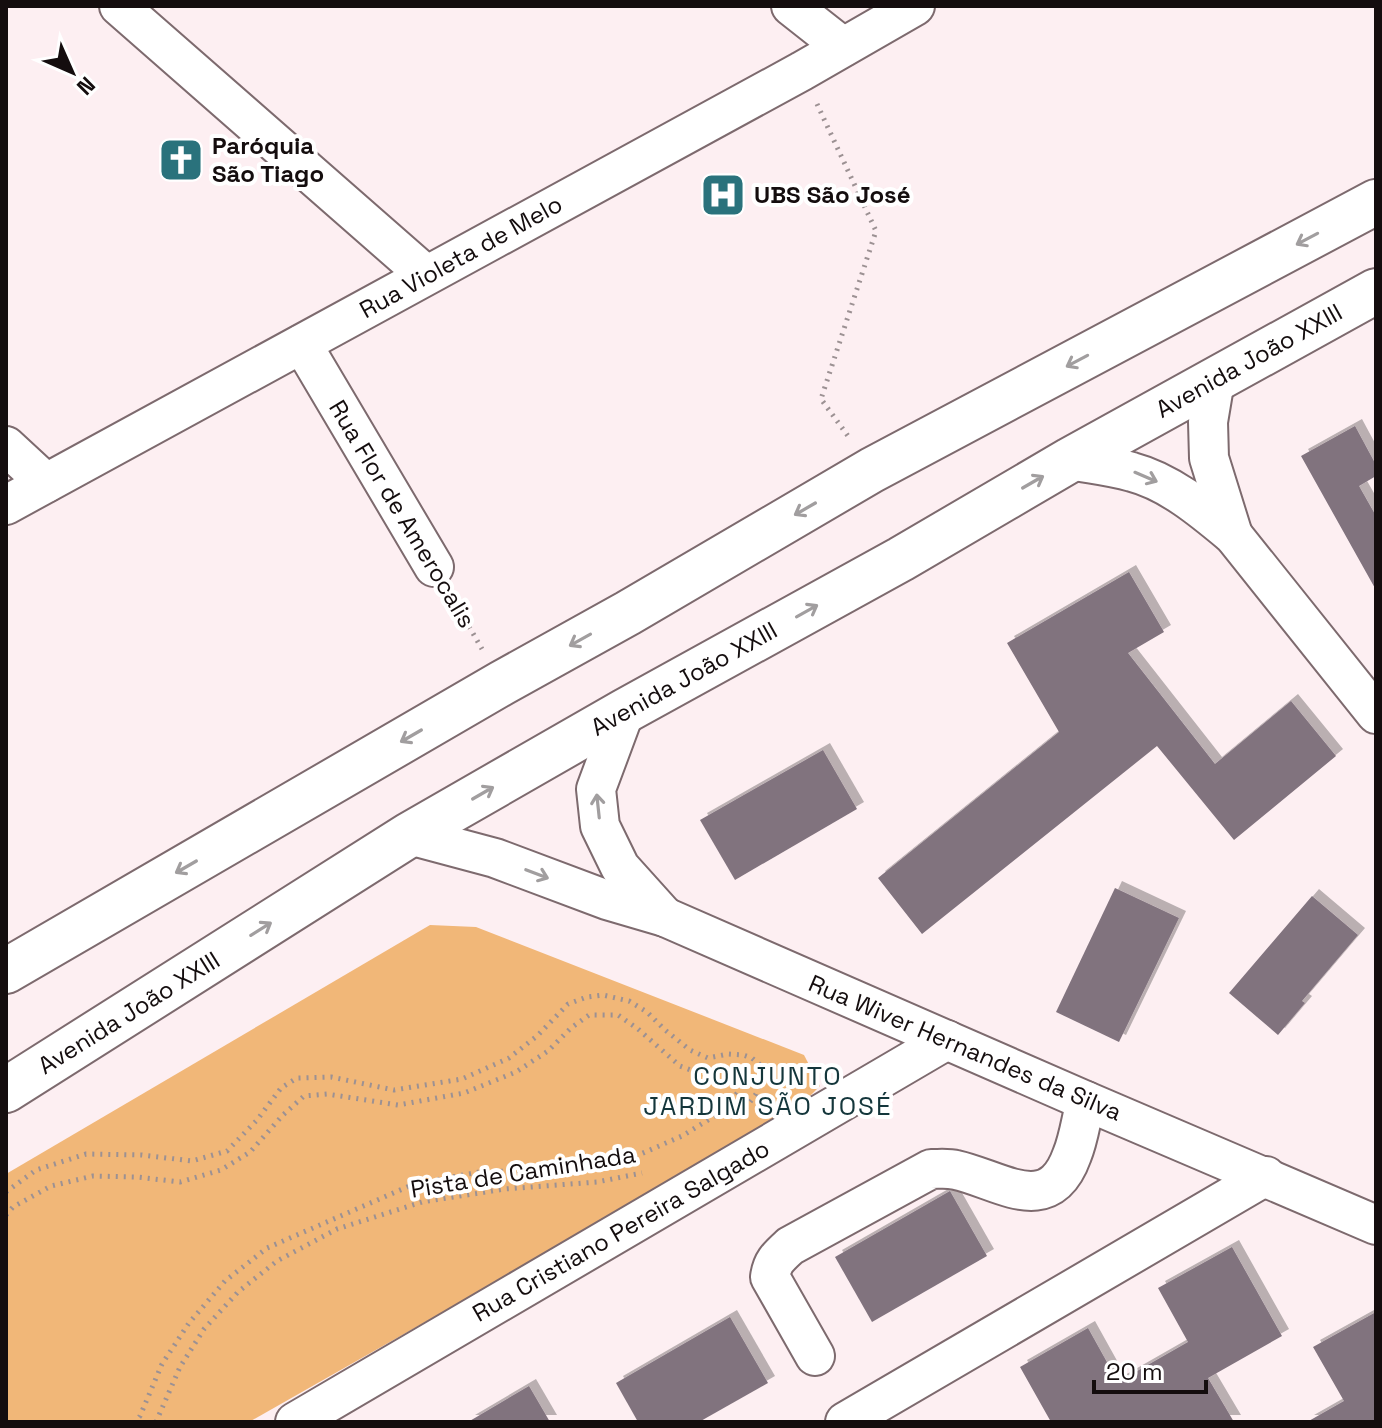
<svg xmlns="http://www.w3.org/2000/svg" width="1382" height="1428" font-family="'Space Grotesk',sans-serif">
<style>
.green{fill:#f1b778}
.building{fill:#81737e;filter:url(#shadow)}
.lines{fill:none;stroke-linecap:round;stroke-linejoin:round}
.street-casing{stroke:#7d6a6e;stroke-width:42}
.secondary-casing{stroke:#7d6a6e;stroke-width:48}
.path{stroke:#9c9193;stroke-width:5;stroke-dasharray:2 6;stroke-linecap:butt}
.street{stroke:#fff;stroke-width:38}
.secondary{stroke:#fff;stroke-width:44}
.oneway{stroke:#a19e9f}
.labels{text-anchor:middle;stroke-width:8;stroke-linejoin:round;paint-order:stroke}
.poi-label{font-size:24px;font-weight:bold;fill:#140d0e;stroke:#fff;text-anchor:start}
.street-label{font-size:24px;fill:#140d0e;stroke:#fff}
.neighbourhood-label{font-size:26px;letter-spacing:2px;fill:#14363b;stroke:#fff}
</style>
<defs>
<filter id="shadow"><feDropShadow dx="7" dy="-7" stdDeviation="0" flood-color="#0004"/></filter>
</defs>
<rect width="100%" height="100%" fill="#fdeff2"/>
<polygon class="green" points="430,925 476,927 804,1055 820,1086 793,1113 249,1422 6,1422 6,1174"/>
<g class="building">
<polygon points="1355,426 1376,465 1376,476 1359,486 1376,516 1376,590 1301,456"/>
<polygon points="1129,572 1164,632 1128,653 1215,764 1291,701 1336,756 1234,840 1157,746 922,934 878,878 1059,732 1007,643"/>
<polygon points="823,750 857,809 735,880 700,820"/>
<polygon points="1115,888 1179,918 1119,1042 1056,1012"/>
<polygon points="1312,896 1358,935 1302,1001 1305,1003 1278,1035 1229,993"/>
<polygon points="950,1191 987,1256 872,1322 835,1257"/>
<polygon points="1232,1247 1282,1336 1208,1378 1234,1422 1051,1422 1020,1367 1088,1328 1118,1382 1188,1342 1158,1288"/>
<polygon points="1376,1312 1376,1422 1307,1422 1344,1401 1313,1347"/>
<polygon points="730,1317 768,1383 699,1422 638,1422 616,1383"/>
<polygon points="529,1386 550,1422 468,1422"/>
</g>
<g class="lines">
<g class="street-casing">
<g id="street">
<polyline points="119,6 426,275"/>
<polyline points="791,6 843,47"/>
<polyline points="302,344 434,567"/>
<polyline points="1215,380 1208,422 1209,458 1233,535"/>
<polyline points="6,446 46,483"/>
<path d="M1070 460C1091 464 1112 466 1132 472 1170 482 1203 510 1233 535L1376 714"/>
<polyline points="6,505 802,71 915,6"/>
<polyline points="625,711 596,789 600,826 620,867 665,917"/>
<polyline points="409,835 495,858 607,900 665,917 1086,1101 1376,1225"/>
<path d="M815 1356 770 1277C772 1262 778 1257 790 1246L931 1169C940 1169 948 1168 956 1170 1001 1180 1049 1219 1072 1155 1079 1138 1081 1119 1086 1101"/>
<polyline points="295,1422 947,1040"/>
<polyline points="845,1422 1266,1176"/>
</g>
</g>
<g class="secondary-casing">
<g id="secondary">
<polyline points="6,971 502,683 628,613 872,470 1376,202"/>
<polyline points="6,1090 409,835 625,711 901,559 1070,460 1376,291"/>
</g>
</g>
<g class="path">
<polyline points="817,104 876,231 821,399 848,436"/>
<polyline points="453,599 482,649"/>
<polyline points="6,1192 36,1170 86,1154 142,1155 192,1161 227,1151 257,1120 281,1088 297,1078 331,1077 394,1090 462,1079 509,1058 537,1036 568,1004 587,997 603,995 629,1001 647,1012 665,1030 690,1050 708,1058 728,1054 743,1055 752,1058 759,1064 762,1078 756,1094 744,1110 735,1117"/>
<polyline points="6,1215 13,1207 51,1186 93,1176 137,1177 180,1182 221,1170 250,1152 283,1115 304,1096 327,1094 398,1105 464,1093 516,1072 548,1051 571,1028 589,1015 618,1015 638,1029 680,1066 696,1072 739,1068 744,1076 740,1089 726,1109 682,1136 627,1160 570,1169 479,1172 414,1184 267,1248 225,1281 189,1323 162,1364 140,1416 135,1422"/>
<polyline points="156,1422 180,1367 204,1329 238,1292 277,1261 337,1229 422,1202 505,1189 597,1182 642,1173"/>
</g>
<use href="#street" class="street"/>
<use href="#secondary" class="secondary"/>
</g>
<defs><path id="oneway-shaft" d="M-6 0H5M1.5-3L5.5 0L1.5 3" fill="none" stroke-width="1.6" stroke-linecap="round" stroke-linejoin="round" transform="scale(2)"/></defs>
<g class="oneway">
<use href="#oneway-shaft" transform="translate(1307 239) rotate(152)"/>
<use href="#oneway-shaft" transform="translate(1077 361) rotate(152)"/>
<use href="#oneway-shaft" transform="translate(1146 477) rotate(23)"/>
<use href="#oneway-shaft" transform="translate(1033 482) rotate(-30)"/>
<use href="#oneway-shaft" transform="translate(805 509) rotate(150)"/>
<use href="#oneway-shaft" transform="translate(807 611) rotate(-29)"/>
<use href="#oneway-shaft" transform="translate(580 640) rotate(151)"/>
<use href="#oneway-shaft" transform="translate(411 736) rotate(150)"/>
<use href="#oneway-shaft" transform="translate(483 793) rotate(-30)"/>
<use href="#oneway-shaft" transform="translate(598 806) rotate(-96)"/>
<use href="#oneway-shaft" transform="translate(186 867) rotate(150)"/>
<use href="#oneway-shaft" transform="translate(537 874) rotate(21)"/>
<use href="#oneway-shaft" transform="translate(261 929) rotate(-32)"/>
</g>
<defs>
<g id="church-square" transform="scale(2.3)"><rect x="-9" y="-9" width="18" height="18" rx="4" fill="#2a727c" stroke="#fff"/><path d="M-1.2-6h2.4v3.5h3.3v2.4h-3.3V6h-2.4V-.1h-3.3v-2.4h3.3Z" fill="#fff"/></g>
<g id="hospital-square" transform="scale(2.3)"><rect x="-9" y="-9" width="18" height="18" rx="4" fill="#2a727c" stroke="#fff"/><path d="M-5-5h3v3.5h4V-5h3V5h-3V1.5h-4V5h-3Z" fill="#fff"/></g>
</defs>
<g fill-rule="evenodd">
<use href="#church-square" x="181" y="160"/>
<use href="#hospital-square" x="723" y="195"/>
</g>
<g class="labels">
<g class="poi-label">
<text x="212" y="154">Paróquia<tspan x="212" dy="28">São Tiago</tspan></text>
<text x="754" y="203">UBS São José</text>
</g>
<g class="street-label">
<text transform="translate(461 257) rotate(-29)" y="8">Rua Violeta de Melo</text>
<text transform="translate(1249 361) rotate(-29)" y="8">Avenida João XXIII</text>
<text transform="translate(402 514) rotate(59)" y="8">Rua Flor de Amerocalis</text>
<text transform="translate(684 679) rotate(-29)" y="8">Avenida João XXIII</text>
<text transform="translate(129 1013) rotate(-32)" y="8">Avenida João XXIII</text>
<text transform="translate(965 1048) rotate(23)" y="8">Rua Wiver Hernandes da Silva</text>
<text transform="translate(523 1172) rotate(-9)" y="8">Pista de Caminhada</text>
<text transform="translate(621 1231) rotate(-30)" y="8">Rua Cristiano Pereira Salgado</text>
</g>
<g class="neighbourhood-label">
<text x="768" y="1085">CONJUNTO<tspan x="768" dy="30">JARDIM SÃO JOSÉ</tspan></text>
</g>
</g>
<rect width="1382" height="1428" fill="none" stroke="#140d0e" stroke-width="16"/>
<g transform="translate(72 72) rotate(135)" stroke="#ffffff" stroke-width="6" paint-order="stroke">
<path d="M0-6L14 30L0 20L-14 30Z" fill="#140d0e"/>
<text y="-12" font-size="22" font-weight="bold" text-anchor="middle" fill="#140d0e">N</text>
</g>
<path d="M1094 1380v12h112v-12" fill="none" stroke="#140d0e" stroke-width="4"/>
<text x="1106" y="1380" font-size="24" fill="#140d0e" stroke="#ffffff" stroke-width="6" paint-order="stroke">20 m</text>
</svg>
